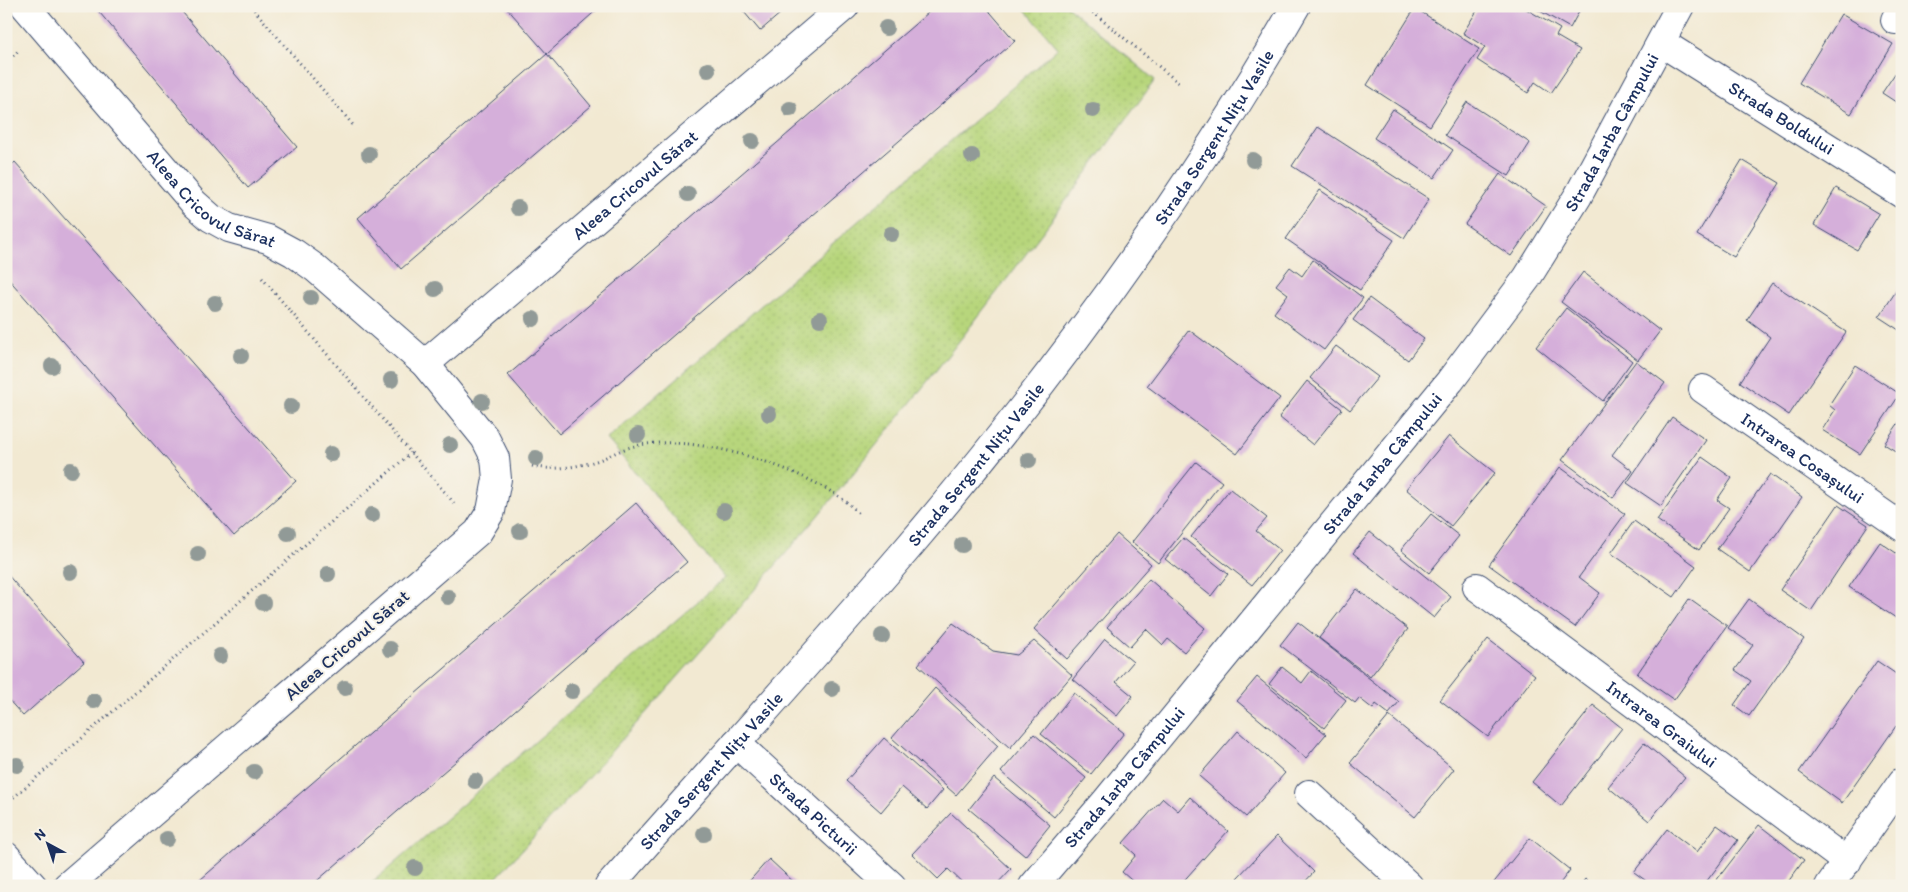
<svg xmlns="http://www.w3.org/2000/svg" width="1908" height="892" font-family="Itim,sans-serif">
<style>
.garden{fill:url(#garden-dots);stroke:#69826d}
.building{fill:#d5afda}
.lines{fill:none;stroke-linecap:round;stroke-linejoin:round}
.minor-casing{stroke:#3b4b6f;stroke-width:30}
.major-casing{stroke:#3b4b6f;stroke-width:30}
.path{stroke:#3b4b6f;stroke-width:3;stroke-dasharray:1 4;stroke-linecap:butt}
.minor{stroke:#fff;stroke-width:28}
.major{stroke:#fff;stroke-width:28}
.tree{fill:#919a97}
.labels{text-anchor:middle;stroke-width:4;stroke-linejoin:round;paint-order:stroke}
.street-label{font-size:18px;fill:#1b2f5e;stroke:#f7f3e8}
</style>
<defs>
<pattern id="garden-dots" width="8" height="8" patternUnits="userSpaceOnUse" patternTransform="scale(1.25)"><rect width="8" height="8" fill="#b7d67c"/><path d="M2 2h.1M6 6h.1" fill="none" stroke="#9db86e" stroke-width="1.8" stroke-linecap="round"/></pattern>
</defs>
<rect width="100%" height="100%" fill="#f7f3e8"/>
<filter id="ink" filterUnits="userSpaceOnUse"><feTurbulence type="fractalNoise" baseFrequency=".02" numOctaves="2"/><feDisplacementMap in="SourceGraphic" scale="10" xChannelSelector="R" yChannelSelector="G"/><feConvolveMatrix kernelMatrix="1 2 1 2 8 2 1 2 1" color-interpolation-filters="sRGB"/></filter>
<filter id="wash" filterUnits="userSpaceOnUse"><feTurbulence type="fractalNoise" baseFrequency=".0096" numOctaves="4" result="noise"/><feDisplacementMap in="SourceGraphic" scale="20" xChannelSelector="R" yChannelSelector="G"/><feGaussianBlur stdDeviation="1.12" result="paint"/><feColorMatrix in="noise" values="0 0 0 0 0 0 0 0 0 0 0 0 0 0 0 0 0 1.4 0 .05"/><feComposite in="paint" operator="in"/></filter>
<g filter="url(#wash)">
<rect width="100%" height="100%" fill="#f2e9d2"/>
<path class="garden" d="M1022 6H1067L1155 80C1057 214 957 348 851 476 735 616 612 751 489 886H368L725 578 607 439 1058 48Z"/>
<g id="blocks">
<g class="building">
<polygon points="94,6 177,6 297,147 248,188"/>
<polygon points="505,6 601,6 547,54"/>
<polygon points="739,6 789,6 760,31"/>
<polygon points="936,6 985,6 1015,41 559,434 508,375"/>
<polygon points="1480,6 1521,6 1560,29 1556,36 1580,50 1551,93 1535,82 1528,93 1477,60 1485,47 1463,33"/>
<polygon points="1531,6 1582,6 1570,28"/>
<polygon points="1415,8 1479,49 1430,126 1367,85"/>
<polygon points="1841,14 1893,44 1851,114 1799,83"/>
<polygon points="547,54 591,106 401,269 358,218"/>
<polygon points="1902,63 1902,106 1882,93"/>
<polygon points="1467,102 1530,143 1509,176 1445,135"/>
<polygon points="1393,109 1453,150 1434,178 1374,138"/>
<polygon points="1318,127 1429,199 1404,238 1292,166"/>
<polygon points="1742,160 1780,183 1734,257 1697,235"/>
<polygon points="15,162 296,481 234,536 6,276 6,170"/>
<polygon points="1500,174 1546,206 1511,256 1465,224"/>
<polygon points="1836,188 1879,214 1857,250 1814,225"/>
<polygon points="1320,190 1394,240 1360,290 1286,239"/>
<polygon points="1313,260 1363,298 1324,350 1274,313 1288,294 1276,285 1290,267 1302,276"/>
<polygon points="1583,272 1660,331 1638,360 1561,302"/>
<polygon points="1902,282 1902,332 1879,317"/>
<polygon points="1772,283 1846,332 1789,415 1740,382 1770,337 1747,320"/>
<polygon points="1369,298 1424,339 1408,360 1353,320"/>
<polygon points="1566,308 1632,361 1603,401 1536,347"/>
<polygon points="1189,330 1280,398 1237,454 1147,386"/>
<polygon points="1336,346 1378,377 1350,410 1310,378"/>
<polygon points="1636,361 1665,383 1612,455 1633,471 1613,498 1562,460"/>
<polygon points="1855,365 1900,394 1860,454 1822,430 1835,410 1829,405"/>
<polygon points="1307,381 1342,409 1313,445 1279,417"/>
<polygon points="1672,417 1706,440 1661,506 1627,483"/>
<polygon points="1902,418 1902,455 1884,444"/>
<polygon points="1449,436 1495,473 1451,526 1406,489"/>
<polygon points="1702,457 1732,478 1717,500 1729,508 1699,550 1657,520"/>
<polygon points="1196,462 1222,482 1158,563 1132,542"/>
<polygon points="1560,467 1625,514 1579,577 1600,593 1575,627 1489,565"/>
<polygon points="1770,474 1802,497 1750,572 1717,549"/>
<polygon points="1230,489 1267,518 1256,531 1280,550 1252,585 1191,537"/>
<polygon points="636,503 687,562 311,886 193,886"/>
<polygon points="1838,505 1868,525 1811,611 1780,590"/>
<polygon points="1431,514 1459,536 1429,573 1401,550"/>
<polygon points="1634,521 1696,566 1674,597 1611,553"/>
<polygon points="1370,532 1451,597 1434,618 1353,553"/>
<polygon points="1117,534 1151,564 1067,659 1034,629"/>
<polygon points="1183,538 1228,574 1211,596 1165,559"/>
<polygon points="1880,542 1902,557 1902,622 1849,587"/>
<polygon points="6,573 84,662 23,716 6,697"/>
<polygon points="1149,579 1205,628 1184,652 1168,639 1163,645 1146,629 1130,647 1107,627"/>
<polygon points="1357,589 1408,629 1370,677 1319,638"/>
<polygon points="1689,599 1727,626 1674,700 1637,674"/>
<polygon points="1749,599 1804,639 1749,716 1734,705 1751,681 1735,670 1753,645 1728,628"/>
<polygon points="1298,622 1399,702 1389,714 1376,704 1373,709 1359,698 1355,703 1280,645"/>
<polygon points="953,623 993,651 1017,655 1034,641 1072,675 1010,748 918,665"/>
<polygon points="1105,639 1133,662 1116,682 1133,696 1117,716 1073,679"/>
<polygon points="1488,639 1535,675 1488,737 1440,700"/>
<polygon points="1877,661 1902,678 1902,730 1896,726 1842,803 1799,772"/>
<polygon points="1282,667 1302,683 1311,671 1346,700 1324,728 1269,684"/>
<polygon points="1257,677 1326,734 1306,758 1237,701"/>
<polygon points="935,688 998,746 956,795 892,738"/>
<polygon points="1074,693 1124,733 1091,774 1041,734"/>
<polygon points="1593,705 1622,728 1561,806 1532,782"/>
<polygon points="1389,716 1454,769 1415,817 1350,763"/>
<polygon points="1238,731 1285,773 1246,817 1199,776"/>
<polygon points="1034,734 1086,778 1054,817 1001,772"/>
<polygon points="884,738 943,790 927,809 902,787 881,812 846,781"/>
<polygon points="1644,743 1685,777 1649,821 1608,787"/>
<polygon points="994,778 1050,825 1025,856 969,809"/>
<polygon points="1190,797 1228,831 1179,886 1138,886 1122,872 1136,855 1123,843 1163,798 1178,811"/>
<polygon points="951,813 1011,869 995,886 966,886 948,869 938,879 912,854"/>
<polygon points="1717,825 1738,840 1703,886 1653,886 1634,872 1667,829 1697,852"/>
<polygon points="1759,825 1804,860 1785,886 1712,886"/>
<polygon points="1277,836 1314,872 1301,886 1244,886 1237,878"/>
<polygon points="1530,838 1570,870 1558,886 1491,886"/>
<polygon points="769,859 798,886 745,886"/>
<polygon points="1585,879 1594,886 1580,886"/>
</g>
</g>
</g>
<g filter="url(#ink)">
<use href="#blocks" fill-opacity="0" stroke="#3b4b6f" stroke-width="1"/>
<g class="lines">
<g class="minor-casing">
<g id="minor">
<path id="s1" d="M25 6 194 203 211 218 229 228 268 239 294 253 315 268 425 364 485 438 495 458 497 479 491 511 478 532 67 886"/>
<polyline points="1895,20 1902,7"/>
<path id="s2" d="M1662 43 1902 194"/>
<path id="s3" d="M425 364 845 6"/>
<path id="s4" d="M1703 389 1902 527"/>
<path id="s5" d="M1477 587 1847 862"/>
<path id="s6" d="M736 743 892 886"/>
<polyline points="1309,794 1409,886"/>
<polyline points="6,856 33,886"/>
<path id="s7" d="M1033 886 1106 801 1450 381 1527 278 1578 196 1680 6"/>
<polyline points="1829,886 1902,782"/>
</g>
</g>
<g class="major-casing">
<g id="major">
<path id="s8" d="M609 886C708 774 809 663 907 549 1051 380 1185 199 1296 6"/>
</g>
</g>
<g class="path">
<polyline points="251,6 353,125"/>
<polyline points="1085,6 1179,83"/>
<polyline points="6,63 18,51"/>
<polyline points="262,278 454,503"/>
<path d="M532 466C552 471 577 467 596 461 608 457 619 450 631 447 689 431 790 464 838 496 846 501 852 507 859 513"/>
<polyline points="6,804 411,453"/>
</g>
<use href="#minor" class="minor"/>
<use href="#major" class="major"/>
</g>
<g class="tree">
<circle cx="886" cy="28" r="8"/>
<circle cx="708" cy="70" r="8"/>
<circle cx="790" cy="109" r="8"/>
<circle cx="1093" cy="110" r="8"/>
<circle cx="752" cy="141" r="8"/>
<circle cx="369" cy="154" r="8"/>
<circle cx="972" cy="156" r="8"/>
<circle cx="1253" cy="160" r="8"/>
<circle cx="688" cy="194" r="8"/>
<circle cx="518" cy="208" r="8"/>
<circle cx="891" cy="234" r="8"/>
<circle cx="435" cy="289" r="8"/>
<circle cx="311" cy="298" r="8"/>
<circle cx="215" cy="303" r="8"/>
<circle cx="533" cy="319" r="8"/>
<circle cx="820" cy="319" r="8"/>
<circle cx="241" cy="356" r="8"/>
<circle cx="52" cy="366" r="8"/>
<circle cx="391" cy="380" r="8"/>
<circle cx="482" cy="401" r="8"/>
<circle cx="291" cy="406" r="8"/>
<circle cx="769" cy="414" r="8"/>
<circle cx="638" cy="435" r="8"/>
<circle cx="450" cy="445" r="8"/>
<circle cx="331" cy="454" r="8"/>
<circle cx="536" cy="458" r="8"/>
<circle cx="1029" cy="460" r="8"/>
<circle cx="71" cy="470" r="8"/>
<circle cx="724" cy="511" r="8"/>
<circle cx="372" cy="515" r="8"/>
<circle cx="520" cy="531" r="8"/>
<circle cx="288" cy="533" r="8"/>
<circle cx="962" cy="545" r="8"/>
<circle cx="198" cy="554" r="8"/>
<circle cx="70" cy="572" r="8"/>
<circle cx="328" cy="574" r="8"/>
<circle cx="448" cy="597" r="8"/>
<circle cx="263" cy="603" r="8"/>
<circle cx="882" cy="636" r="8"/>
<circle cx="390" cy="649" r="8"/>
<circle cx="220" cy="656" r="8"/>
<circle cx="345" cy="688" r="8"/>
<circle cx="832" cy="689" r="8"/>
<circle cx="572" cy="691" r="8"/>
<circle cx="94" cy="701" r="8"/>
<circle cx="17" cy="765" r="8"/>
<circle cx="254" cy="772" r="8"/>
<circle cx="475" cy="781" r="8"/>
<circle cx="704" cy="834" r="8"/>
<circle cx="167" cy="839" r="8"/>
<circle cx="415" cy="868" r="8"/>
</g>
</g>
<g class="labels">
<g class="street-label">
<text dy="6" stroke="none"><textPath href="#s2" startOffset="141">Strada Boldului</textPath></text>
<text dy="6" stroke="none"><textPath href="#s7" startOffset="952">Strada Iarba Câmpului</textPath></text>
<text dy="6" stroke="none"><textPath href="#s8" startOffset="964">Strada Sergent Nițu Vasile</textPath></text>
<text dy="6" stroke="none"><textPath href="#s3" startOffset="276">Aleea Cricovul Sărat</textPath></text>
<text dy="6" stroke="none"><textPath href="#s1" startOffset="272">Aleea Cricovul Sărat</textPath></text>
<text dy="6" stroke="none"><textPath href="#s4" startOffset="121">Intrarea Cosașului</textPath></text>
<text dy="6" stroke="none"><textPath href="#s8" startOffset="559">Strada Sergent Nițu Vasile</textPath></text>
<text dy="6" stroke="none"><textPath href="#s7" startOffset="548">Strada Iarba Câmpului</textPath></text>
<text transform="translate(347 645) rotate(-41)" y="6">Aleea Cricovul Sărat</text>
<text dy="6" stroke="none"><textPath href="#s5" startOffset="230">Intrarea Graiului</textPath></text>
<text dy="6" stroke="none"><textPath href="#s8" startOffset="154">Strada Sergent Nițu Vasile</textPath></text>
<text dy="6" stroke="none"><textPath href="#s7" startOffset="142">Strada Iarba Câmpului</textPath></text>
<text dy="6" stroke="none"><textPath href="#s6" startOffset="105">Strada Picturii</textPath></text>
</g>
</g>
<rect width="1908" height="892" fill="none" stroke="#f7f3e8" stroke-width="25"/>
<g transform="translate(48 844) rotate(320)" stroke="#f7f3e8" stroke-width="4" paint-order="stroke">
<path d="M0-4L9 19L0 12L-9 19Z" fill="#1b2f5e"/>
<text y="-8" font-size="14" font-weight="bold" text-anchor="middle" fill="#1b2f5e">N</text>
</g>
</svg>
